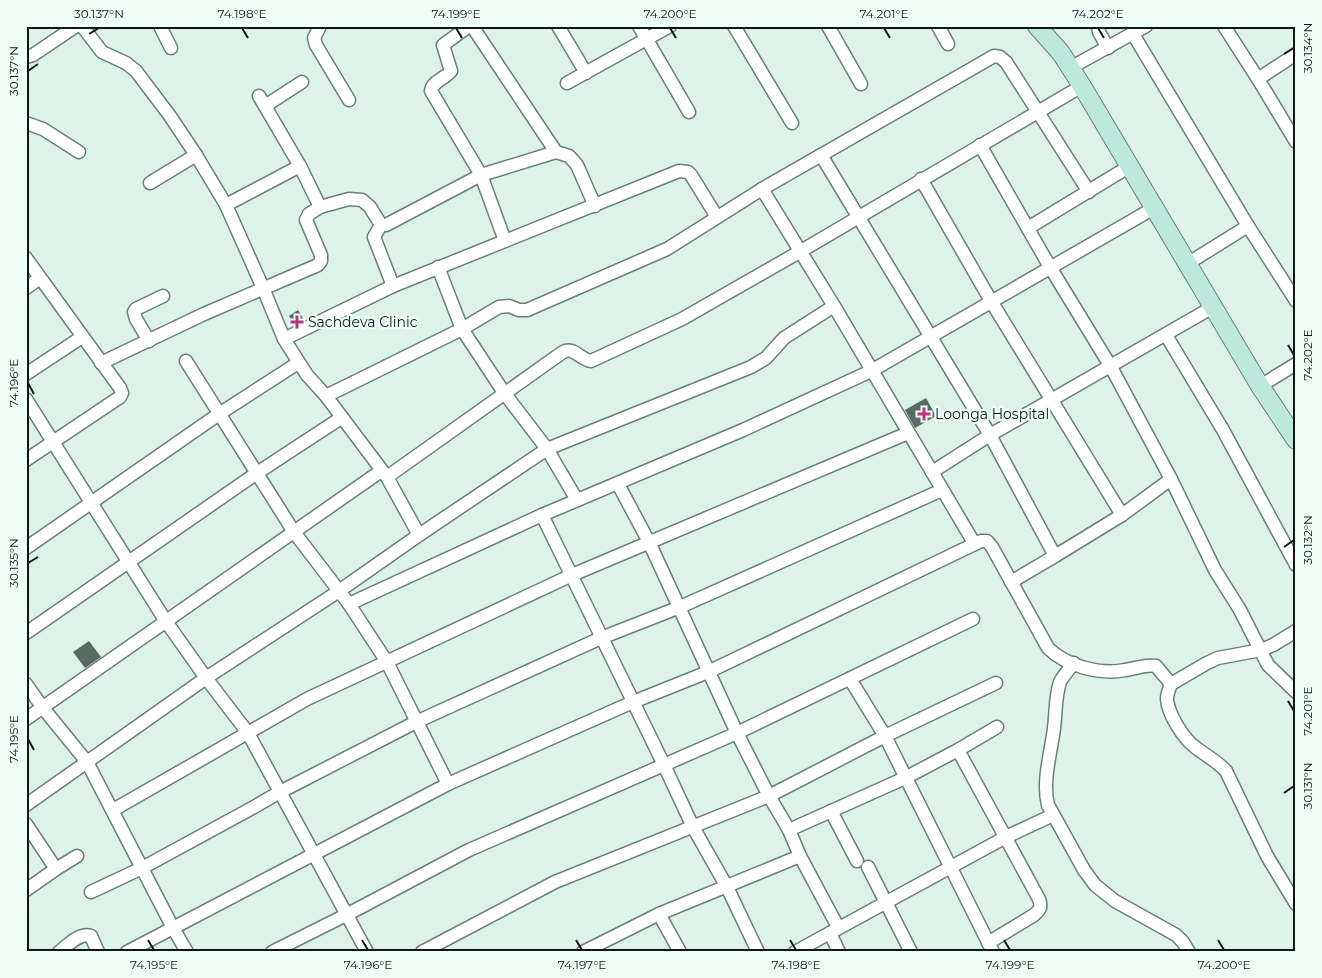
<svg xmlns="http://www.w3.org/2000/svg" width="1322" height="978" font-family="Montserrat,sans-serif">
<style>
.building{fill:#586b63}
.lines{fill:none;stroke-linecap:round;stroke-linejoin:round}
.minor-casing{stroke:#6c7f77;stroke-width:15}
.secondary-casing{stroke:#6c7f77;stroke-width:20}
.minor{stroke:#fff;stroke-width:12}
.secondary{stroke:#bde9dc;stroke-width:18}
.ticks{fill:none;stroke:#0f1714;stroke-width:2}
.poi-dot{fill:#b53581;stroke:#eefff8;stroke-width:2}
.labels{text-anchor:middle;stroke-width:4.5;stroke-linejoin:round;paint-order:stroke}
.poi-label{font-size:14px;fill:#0f1714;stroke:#eefff8;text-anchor:start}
.neatline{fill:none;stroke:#0f1714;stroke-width:2}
.ticks-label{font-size:12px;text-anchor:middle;fill:#0f1714}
</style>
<rect width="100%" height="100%" fill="#ddf3ea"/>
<g class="building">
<polygon points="298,310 304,320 295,325 289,316"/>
<polygon points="926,398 936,416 915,428 905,410"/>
<polygon points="89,641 101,657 85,668 73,652"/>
</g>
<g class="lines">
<g class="minor-casing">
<g id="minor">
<polyline points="82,26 102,52 126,63 136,71 170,116 196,155 226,205 263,288 284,339 307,375 326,396 387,477 419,535"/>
<polyline points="160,26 171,48"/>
<polyline points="320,26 314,38 316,45 349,100"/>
<path d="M469 26 443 45 451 71C445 79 432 81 431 91L481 175 505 241"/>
<polyline points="472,26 556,152 569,156 577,165 595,206"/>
<polyline points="558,26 586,73"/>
<polyline points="639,26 689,112"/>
<polyline points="734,26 792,123"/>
<polyline points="828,26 861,84"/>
<polyline points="938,26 948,44"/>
<polyline points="1098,26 1099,32 1108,48"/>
<polyline points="1224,26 1258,79 1296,142"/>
<polyline points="1133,34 1248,226 1296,301"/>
<polyline points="26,57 33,55 76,26"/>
<polyline points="1070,68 1146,26"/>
<polyline points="1258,79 1296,54"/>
<polyline points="567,83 670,26"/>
<polyline points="265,106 302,82"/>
<polyline points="26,123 43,129 79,152"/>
<polyline points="980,145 1050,267 1111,367 1171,479 1215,570 1240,610 1268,665 1296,692"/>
<polyline points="821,155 990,435 1055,556 1122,515 1171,479"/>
<polyline points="300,166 320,207 349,199 362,200 370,207 381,225 386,225 481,175 556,152"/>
<polyline points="921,179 991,301 1122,515"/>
<polyline points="150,183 196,155"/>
<polyline points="762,189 834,306 974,543"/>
<polyline points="226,205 300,166 259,96"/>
<polyline points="381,225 374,237 393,286"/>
<polyline points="1028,228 1130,166"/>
<polyline points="26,258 120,388 122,393 120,397 26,460"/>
<polyline points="1187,264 1248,226"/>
<polyline points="438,267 462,329 505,394 547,449 577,500"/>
<polyline points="26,288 40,278"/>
<polyline points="1166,335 1223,430 1296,565"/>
<polyline points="284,339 393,286 679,171 688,172 691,175 717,217"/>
<polyline points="149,341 136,319 134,312 136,309 163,296"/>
<polyline points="101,363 204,314 318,265 321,261 321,255 306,220 309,214 320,207"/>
<polyline points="26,374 82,337"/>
<polyline points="1260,386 1296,364"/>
<polyline points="326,396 462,329 499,307 509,306 519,310 527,310 667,249 762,189 994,56 1000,57 1006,62 1089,192"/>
<polyline points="26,399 165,620 206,678 248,733 367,952"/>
<polyline points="932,472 990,435 1213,307"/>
<path d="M387 477 563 352C574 346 580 360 591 361L682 319 801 251 1082 86"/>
<polyline points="618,484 649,542 737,733 769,796 789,830 800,856 838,927"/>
<polyline points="542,515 664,765 693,827 727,887 758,952"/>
<polyline points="26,548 219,414 298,363"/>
<polyline points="1011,582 1055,556"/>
<polyline points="349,604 542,515 743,430 871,371 1154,208"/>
<polyline points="26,633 257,473 341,418"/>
<path d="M1074 663C1069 669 1063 676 1060 682 1055 697 1056 713 1054 728 1051 753 1042 781 1048 805L1084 870 1095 885 1115 901 1176 935 1183 942 1189 952"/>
<polyline points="850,679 885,736 993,952"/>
<polyline points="26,684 43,708 87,762 173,928 187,952"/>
<path d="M1171 684C1169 689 1167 694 1167 699 1168 714 1183 738 1195 747 1205 755 1217 761 1226 771L1267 856 1296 904"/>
<polyline points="26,719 381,471"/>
<path d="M958 750 1039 899C1042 907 1040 910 1034 915L988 943"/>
<path d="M448 784 633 702 708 672 981 541H987L992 547 1048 648C1066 666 1100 675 1125 670 1135 669 1145 664 1156 666L1171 684 1207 663 1218 658 1261 650 1273 645 1296 631"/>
<polyline points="26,805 206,678 339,591 419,535 547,449 751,367 766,358 784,338 834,306"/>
<polyline points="113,810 307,699 572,575 908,433"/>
<polyline points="831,811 857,861"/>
<polyline points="26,824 56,869"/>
<polyline points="789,830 905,778 958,750 997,727"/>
<polyline points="868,867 911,952"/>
<polyline points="26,890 56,869 77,856"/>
<polyline points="91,892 142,868 254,807 280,792 416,722 601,638 680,607 942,490"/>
<polyline points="659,914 680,952"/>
<polyline points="830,933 839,952"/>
<path d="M59 952C68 945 80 932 91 936L98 952"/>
<polyline points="127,952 448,784 387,662 349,604 294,532 186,361"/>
<polyline points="272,952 348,914 469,850 737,733 973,619"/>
<polyline points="422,952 555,882 769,796 885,736 996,683"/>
<polyline points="583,952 659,914 800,856"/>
<polyline points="795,952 1006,837 1053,815"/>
</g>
</g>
<g class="secondary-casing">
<polyline id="secondary" points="1037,26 1061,53 1082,86 1260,386 1296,440"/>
</g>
<use href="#minor" class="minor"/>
<use href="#secondary" class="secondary"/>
</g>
<path class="ticks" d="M242 28 248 38M456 28 462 38M670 28 676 38M884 28 890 38M1098 28 1104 38M89 34 99 28M1284 54 1294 48M28 71 38 64M1288 345 1294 355M28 383 34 394M1284 547 1294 540M28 563 38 557M1288 701 1294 711M28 739 34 750M1284 793 1294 786M148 940 154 950M362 940 368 950M576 940 582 950M790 940 796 950M1004 940 1010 950M1218 940 1224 950"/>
<g class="poi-dot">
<path d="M294.5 314.5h5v5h5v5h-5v5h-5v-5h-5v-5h5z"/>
<path d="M921.5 406.5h5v5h5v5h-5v5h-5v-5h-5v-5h5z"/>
</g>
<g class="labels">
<g class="poi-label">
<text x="308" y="327">Sachdeva Clinic</text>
<text x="935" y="419">Loonga Hospital</text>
</g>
</g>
<rect width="1322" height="978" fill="none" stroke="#eefff8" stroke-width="55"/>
<rect x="28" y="28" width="1266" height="922" class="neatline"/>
<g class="ticks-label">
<text x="99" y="18">30.137°N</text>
<text x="242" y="18">74.198°E</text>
<text x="456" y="18">74.199°E</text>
<text x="670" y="18">74.200°E</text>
<text x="884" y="18">74.201°E</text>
<text x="1098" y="18">74.202°E</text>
<text transform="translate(1308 48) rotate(-90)" y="4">30.134°N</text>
<text transform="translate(14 71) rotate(-90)" y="4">30.137°N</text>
<text transform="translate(1308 355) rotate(-90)" y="4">74.202°E</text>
<text transform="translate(14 383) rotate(-90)" y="4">74.196°E</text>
<text transform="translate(1308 540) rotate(-90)" y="4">30.132°N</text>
<text transform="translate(14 563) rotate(-90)" y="4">30.135°N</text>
<text transform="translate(1308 711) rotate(-90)" y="4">74.201°E</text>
<text transform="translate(14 739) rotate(-90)" y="4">74.195°E</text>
<text transform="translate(1308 786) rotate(-90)" y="4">30.131°N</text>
<text x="154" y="969">74.195°E</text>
<text x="368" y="969">74.196°E</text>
<text x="582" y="969">74.197°E</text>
<text x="796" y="969">74.198°E</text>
<text x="1010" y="969">74.199°E</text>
<text x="1224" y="969">74.200°E</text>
</g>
</svg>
